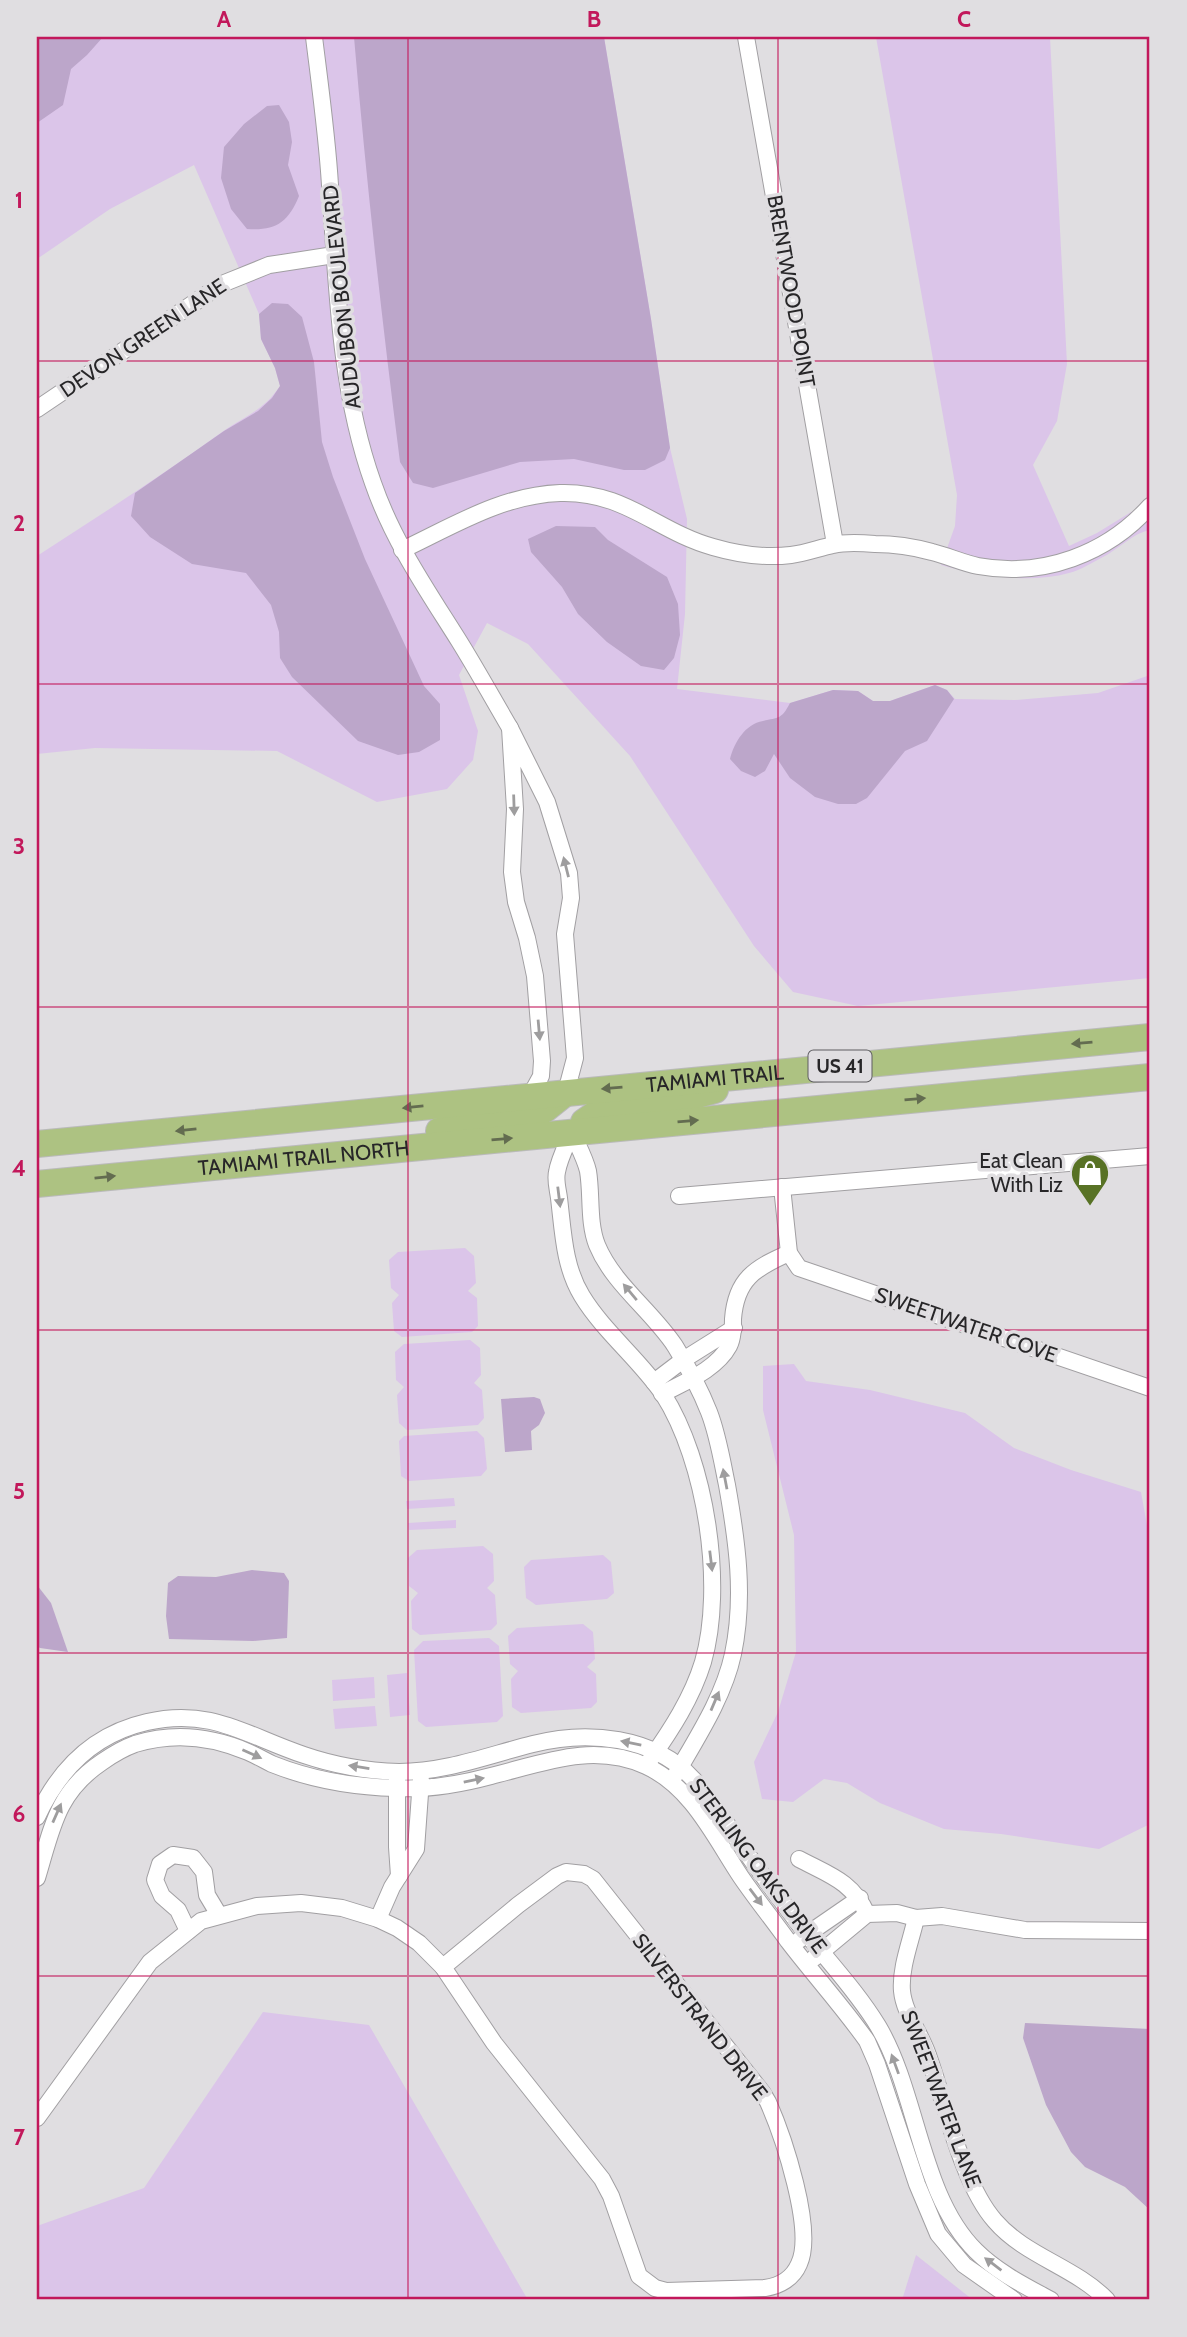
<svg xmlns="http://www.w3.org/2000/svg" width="1187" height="2337" font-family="Cabin,sans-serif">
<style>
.green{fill:#dbc5e9}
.water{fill:#bca6ca}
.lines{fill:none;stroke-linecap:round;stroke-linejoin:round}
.street-casing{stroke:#a19fa2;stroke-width:18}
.primary-casing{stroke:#bababa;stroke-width:28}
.street{stroke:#fff;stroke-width:16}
.primary{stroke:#adc282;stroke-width:26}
.oneway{fill:#9e9d9e}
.oneway2{fill:#636c50}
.grid{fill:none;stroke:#c2185b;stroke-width:2;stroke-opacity:0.55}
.labels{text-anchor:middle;stroke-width:7;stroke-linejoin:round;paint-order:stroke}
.shield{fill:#e0dee1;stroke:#5e5d60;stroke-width:2}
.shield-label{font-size:19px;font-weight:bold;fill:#272628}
.street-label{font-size:21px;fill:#272628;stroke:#e0dee1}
.poi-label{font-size:21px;fill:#272628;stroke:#e0dee1;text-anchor:end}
.neatline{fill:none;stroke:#c2185b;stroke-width:2.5}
.grid-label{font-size:23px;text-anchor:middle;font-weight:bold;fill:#c2185b}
</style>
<rect width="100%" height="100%" fill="#e0dee1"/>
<g class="green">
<path d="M37 37H604L651 319 670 448 687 519 685 614 677 689 790 703 833 690 858 691 873 701H890L935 685 947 690 955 699 1015 700 1098 693 1150 675V978L858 1006 793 992 754 946 630 756 528 644 487 623 459 675 478 731 473 760 447 789 377 802 277 751 95 748 37 754V556C99 516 161 476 222 432 246 415 262 412 280 386L275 368 261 339 259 314 194 165 110 209 37 259Z"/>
<path d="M876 37H1050L1067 364 1057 421 1033 465 1069 546 1097 533 1131 512 1150 516V530C1133 533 1119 549 1103 557 1093 562 1081 570 1069 573 1029 584 980 576 941 565L955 526 957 495Z"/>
<polygon points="465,1248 474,1256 476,1283 468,1291 477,1298 478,1326 472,1332 402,1337 394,1331 392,1303 399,1295 391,1288 389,1260 398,1252"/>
<polygon points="470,1340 480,1348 481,1375 474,1383 482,1390 484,1418 478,1425 407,1430 399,1423 397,1395 404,1387 396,1380 395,1352 404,1344"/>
<polygon points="794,1364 806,1381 870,1390 965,1413 1014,1448 1071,1470 1141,1492 1150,1542 1150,1824 1099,1849 1001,1834 944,1829 880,1803 847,1783 824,1779 793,1802 762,1799 754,1762 778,1712 796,1652 794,1535 763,1410 763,1366"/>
<polygon points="477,1431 484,1438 487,1469 481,1476 409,1481 401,1476 399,1441 404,1436"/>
<polygon points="454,1498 455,1506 407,1509 406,1501"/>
<polygon points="456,1520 456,1528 409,1530 408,1523"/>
<polygon points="483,1546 493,1554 494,1581 487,1588 495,1595 497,1624 491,1630 420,1635 412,1629 411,1601 418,1593 409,1586 408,1558 417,1550"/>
<polygon points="603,1555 611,1562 614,1593 607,1599 536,1605 526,1598 524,1567 531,1560"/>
<polygon points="583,1624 593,1632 595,1659 587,1667 596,1674 597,1702 591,1708 521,1713 512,1707 511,1679 518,1671 510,1664 508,1636 517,1628"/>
<polygon points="489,1638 499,1646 503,1716 497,1722 426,1727 418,1721 414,1650 423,1641"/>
<polygon points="407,1673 410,1715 390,1717 387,1675"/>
<polygon points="374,1677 375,1698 333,1701 332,1680"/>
<polygon points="375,1706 377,1726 335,1729 333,1709"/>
<polygon points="263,2012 369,2025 528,2300 37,2300 37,2226 144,2188"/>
<polygon points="916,2255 973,2300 902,2300"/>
</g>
<g class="water">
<polygon points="37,37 103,37 87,55 71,69 63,105 37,123"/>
<path d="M354 37H604L651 319 670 448 665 460 645 470H624L574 459 520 462 433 488 413 483 400 462C382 321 366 179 354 37Z"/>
<path d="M279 105 289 122 292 142 288 165 299 196C288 223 275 231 247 229L231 209 221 178 224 147 244 124 267 106Z"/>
<polygon points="272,303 288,304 302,317 314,362 322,442 333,477 365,559 424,686 440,704 440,740 419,752 398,755 358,741 292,677 280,658 279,632 271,605 246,573 192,564 150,537 131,516 135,493 224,431 258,411 272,398 280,386 275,368 261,339 259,314"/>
<polygon points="556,526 595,527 608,540 667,577 678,604 680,635 674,658 664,670 641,666 607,642 578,614 562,587 531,552 528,539"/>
<path d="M935 685 947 690 954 699 927 741 905 751 867 798 856 804H838L815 797 790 778 774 754 765 771 755 777 741 771 730 759C734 743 745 724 763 721 779 717 781 720 790 703L833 690 858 691 873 701H890Z"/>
<polygon points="534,1397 540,1399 545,1413 539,1425 531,1431 532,1450 505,1452 501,1399"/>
<polygon points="252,1570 284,1573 289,1581 287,1638 253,1641 169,1639 166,1616 168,1583 178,1576 216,1577"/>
<polygon points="37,1585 51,1603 68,1652 40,1648 37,1646"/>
<polygon points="1025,2023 1150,2029 1150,2210 1125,2187 1085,2167 1071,2152 1046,2105 1023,2038"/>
</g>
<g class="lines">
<g class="street-casing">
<g id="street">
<path d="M314 37C320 86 327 135 330 185 337 284 339 388 373 483 393 541 427 590 459 641 477 670 493 699 510 728"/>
<polyline points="746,37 835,544"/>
<polyline points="37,409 222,284 269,265 334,255"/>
<path d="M402 550C453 526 502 495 560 493 625 491 656 531 713 547 737 554 766 558 791 555 806 553 819 548 833 545 845 542 862 543 875 544 894 544 914 547 932 552 948 556 963 563 978 566 1043 578 1107 554 1150 506"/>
<polyline points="530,1096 541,1076 542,1061 535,976 527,938 516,902 512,872 515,809 510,728 547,802 569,873 571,898 565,934 575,1058 566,1092"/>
<path d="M572 1132C577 1144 585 1158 588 1171 592 1195 588 1222 597 1245 613 1284 652 1311 675 1346 688 1367 700 1389 709 1412 718 1435 722 1461 727 1485 737 1541 745 1597 733 1654 724 1696 698 1736 676 1774"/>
<path d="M572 1132C567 1144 559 1159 557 1172 555 1180 558 1190 559 1198 563 1231 564 1267 582 1296 604 1332 639 1359 663 1394 706 1461 725 1586 703 1662 692 1698 671 1730 650 1760"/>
<polyline points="782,1187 789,1253 799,1268 1150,1388"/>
<polyline points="679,1196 1150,1156"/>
<polyline points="654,1382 683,1360 734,1328"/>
<path d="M662 1394C684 1382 716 1370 729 1346 733 1338 733 1328 733 1319 736 1279 755 1268 789 1253"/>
<polyline points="397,1778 397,1847 399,1876"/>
<path d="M37 1817C59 1769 94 1734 147 1722 211 1707 247 1736 304 1755 333 1765 368 1771 399 1772 446 1772 489 1755 533 1744 587 1730 654 1736 693 1779 712 1799 726 1823 741 1845 757 1868 773 1890 790 1912 818 1951 853 1985 878 2026 918 2093 920 2196 976 2251 997 2272 1025 2286 1051 2300"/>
<path d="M799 1859C829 1875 852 1881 867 1914"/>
<path d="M566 1872 584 1874 593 1879 762 2092 768 2102C783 2136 815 2230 799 2264 793 2278 780 2286 765 2288L666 2291 655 2288 639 2276 611 2196 602 2179 494 2043 443 1967 518 1905 557 1876Z"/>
<path d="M37 1878C52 1829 56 1793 102 1762 112 1755 124 1748 135 1744 174 1732 211 1736 248 1752 257 1756 264 1760 272 1764 312 1780 354 1787 396 1788 428 1790 461 1784 491 1776 543 1763 593 1742 646 1766 692 1787 715 1838 741 1877 756 1899 773 1920 788 1941 814 1975 843 2007 867 2041L877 2064 917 2184 938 2234 964 2265 1014 2300"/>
<path d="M916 1918C911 1941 900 1968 902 1991 904 2013 921 2034 928 2055 945 2102 962 2184 995 2221 1025 2256 1075 2267 1107 2300"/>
<polyline points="378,1919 392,1887 416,1849 421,1780"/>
<polyline points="188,1931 178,1910 162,1896 155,1880 160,1864 173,1855 193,1858 204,1872 207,1895 219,1915"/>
<polyline points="799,1940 860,1898"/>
<polyline points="814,1958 867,1914 897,1913 916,1918 942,1916 1025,1930 1150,1931"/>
<polyline points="37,2118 150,1962 201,1921 257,1906 301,1903 342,1908 378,1919 397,1928 419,1943 443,1967"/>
</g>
</g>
<g class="primary-casing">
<g id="primary">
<polyline points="584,1122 594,1115 604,1111 669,1103 715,1090"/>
<polyline points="439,1131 483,1121 529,1116 544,1110 564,1094"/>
<path id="s1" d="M37 1144 1150 1037"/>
<path id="s2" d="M37 1184 1150 1077"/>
</g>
</g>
<use href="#street" class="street"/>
<use href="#primary" class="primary"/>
</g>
<defs><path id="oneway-solid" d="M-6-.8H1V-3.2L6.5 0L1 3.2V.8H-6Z" transform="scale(1.75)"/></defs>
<g class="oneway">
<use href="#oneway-solid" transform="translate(514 805) rotate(88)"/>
<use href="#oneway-solid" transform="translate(566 867) rotate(-104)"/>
<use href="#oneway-solid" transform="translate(539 1030) rotate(85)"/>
<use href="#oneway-solid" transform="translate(559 1197) rotate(83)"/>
<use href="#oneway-solid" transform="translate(630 1292) rotate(-130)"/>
<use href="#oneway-solid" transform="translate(725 1479) rotate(-101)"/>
<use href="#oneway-solid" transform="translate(711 1561) rotate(83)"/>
<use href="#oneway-solid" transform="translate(715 1701) rotate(-67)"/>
<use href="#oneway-solid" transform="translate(631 1743) rotate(-169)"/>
<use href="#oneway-solid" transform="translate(252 1754) rotate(24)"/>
<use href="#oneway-solid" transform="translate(359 1767) rotate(-171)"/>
<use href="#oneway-solid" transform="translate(474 1780) rotate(-12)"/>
<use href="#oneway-solid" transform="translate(57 1813) rotate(-66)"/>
<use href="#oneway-solid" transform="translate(756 1897) rotate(53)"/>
<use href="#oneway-solid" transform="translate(895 2064) rotate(-110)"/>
<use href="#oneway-solid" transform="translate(993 2264) rotate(-143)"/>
</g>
<g class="oneway2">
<use href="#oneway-solid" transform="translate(1082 1043) rotate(175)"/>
<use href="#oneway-solid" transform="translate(612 1088) rotate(175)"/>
<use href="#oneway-solid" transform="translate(915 1099) rotate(-5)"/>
<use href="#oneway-solid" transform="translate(413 1107) rotate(174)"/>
<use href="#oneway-solid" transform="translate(688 1121) rotate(-5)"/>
<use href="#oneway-solid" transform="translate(186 1130) rotate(174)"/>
<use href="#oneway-solid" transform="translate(502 1139) rotate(-5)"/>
<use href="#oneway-solid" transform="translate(105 1177) rotate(-6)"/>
</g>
<path class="grid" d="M408 37V2300M778 37V2300M37 361H1150M37 684H1150M37 1007H1150M37 1330H1150M37 1653H1150M37 1976H1150"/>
<defs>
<g id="shop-pin" transform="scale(2.0125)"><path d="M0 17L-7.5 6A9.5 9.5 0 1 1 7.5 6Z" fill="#587225" stroke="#e0dee1"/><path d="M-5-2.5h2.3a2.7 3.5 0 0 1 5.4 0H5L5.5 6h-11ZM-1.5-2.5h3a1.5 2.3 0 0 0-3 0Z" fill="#fff"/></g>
</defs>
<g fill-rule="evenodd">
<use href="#shop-pin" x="1090" y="1173"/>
</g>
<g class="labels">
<rect class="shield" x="808.5" y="1050.5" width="63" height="31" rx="5"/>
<g class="shield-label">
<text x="840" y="1073">US 41</text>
</g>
<g class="street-label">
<text transform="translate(791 291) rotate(80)" y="7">BRENTWOOD POINT</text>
<text transform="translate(342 297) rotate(-96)" y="7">AUDUBON BOULEVARD</text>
<text transform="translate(143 338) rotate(-34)" y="7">DEVON GREEN LANE</text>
<text dy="7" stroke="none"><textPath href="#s1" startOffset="681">TAMIAMI TRAIL</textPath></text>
<text dy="7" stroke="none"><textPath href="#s2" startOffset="268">TAMIAMI TRAIL NORTH</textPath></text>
<text transform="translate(966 1325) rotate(19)" y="7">SWEETWATER COVE</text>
<text transform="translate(758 1866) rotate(53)" y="7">STERLING OAKS DRIVE</text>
<text transform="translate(700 2017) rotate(52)" y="7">SILVERSTRAND DRIVE</text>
<text transform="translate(941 2099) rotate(69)" y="7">SWEETWATER LANE</text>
</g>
<g class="poi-label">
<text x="1063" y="1168">Eat Clean<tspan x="1063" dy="24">With Liz</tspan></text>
</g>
</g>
<rect width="1187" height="2337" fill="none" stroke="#e0dee1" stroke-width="77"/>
<rect x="38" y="38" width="1110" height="2260" class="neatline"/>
<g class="grid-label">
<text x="224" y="27">A</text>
<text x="594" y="27">B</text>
<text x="964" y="27">C</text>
<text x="19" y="208">1</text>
<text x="19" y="531">2</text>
<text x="19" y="854">3</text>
<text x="19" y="1176">4</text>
<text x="19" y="1499">5</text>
<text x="19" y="1822">6</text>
<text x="19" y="2145">7</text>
</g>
</svg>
